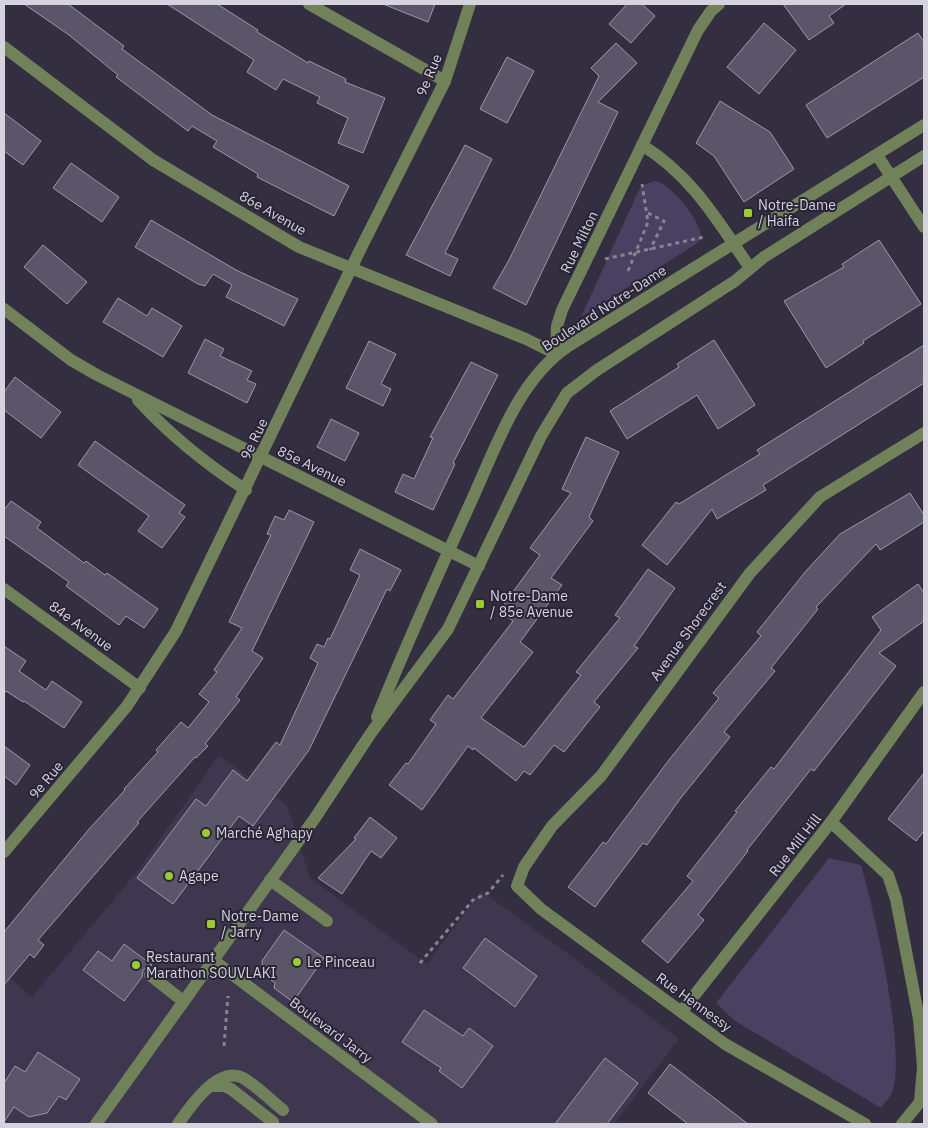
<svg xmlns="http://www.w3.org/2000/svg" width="928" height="1128" font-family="'IBM Plex Sans',sans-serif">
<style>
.built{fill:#3e374f}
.green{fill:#494062}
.building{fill:#5a5569;stroke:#9c97ac}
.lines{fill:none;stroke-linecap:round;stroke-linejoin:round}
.path{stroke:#878391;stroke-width:3;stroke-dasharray:4 4;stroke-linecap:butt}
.minor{stroke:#71815a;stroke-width:12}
.poi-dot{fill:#9bcb33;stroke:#292536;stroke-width:2}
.labels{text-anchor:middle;stroke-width:4;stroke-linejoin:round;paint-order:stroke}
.street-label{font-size:14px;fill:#d5d3de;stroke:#292536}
.poi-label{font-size:14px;fill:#d5d3de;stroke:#292536;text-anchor:start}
</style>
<rect width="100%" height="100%" fill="#332e40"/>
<polygon class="built" points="219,755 287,805 310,878 427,964 481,891 570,955 679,1039 614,1124 4,1124 4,973 32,997 137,872"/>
<g class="green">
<path d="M654 181C670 181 702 223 701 238L696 244 581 317 638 192 642 186Z"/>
<path d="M829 858 861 865C874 909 907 1053 892 1092 890 1098 884 1103 881 1108L735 1021 716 1003Z"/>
</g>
<g class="building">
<polygon points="24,4 68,4 124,46 122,49 212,115 349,186 334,216 257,177 258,174 213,147 217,141 192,126 188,131 116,77 118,75 69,35"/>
<polygon points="167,4 217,4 258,30 257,32 308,63 309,61 346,79 345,82 385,98 363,153 338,143 348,118 317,103 320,97 283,79 276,90 247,72 254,60"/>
<polygon points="383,4 435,4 428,22"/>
<polygon points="627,4 642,4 655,16 631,43 609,24"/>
<polygon points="783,4 846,4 829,16 834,23 809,40"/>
<polygon points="764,23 796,50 759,94 727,67"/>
<polygon points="918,33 924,42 924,77 827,138 806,105"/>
<polygon points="616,43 637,63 598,102 618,112 526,305 493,288 509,260 599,76 591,68"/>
<polygon points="507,57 534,71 507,123 480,109"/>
<polygon points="720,101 770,132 794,169 744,202 714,156 696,143"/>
<polygon points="4,113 41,141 23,165 4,151"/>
<polygon points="465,145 492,159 445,253 458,259 450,276 406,255"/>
<polygon points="71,163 119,197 102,222 53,188"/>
<polygon points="151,220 236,270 298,299 284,326 226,297 232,285 213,274 205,286 198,284 135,247"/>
<polygon points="879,240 921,304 863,341 864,343 826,368 784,301 844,267 842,264"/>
<polygon points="43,245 87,282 67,304 24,267"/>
<polygon points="118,298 147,316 152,308 182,326 163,357 103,322"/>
<polygon points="205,339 224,349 220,356 252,371 247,380 256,384 247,403 188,373"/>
<polygon points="714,340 755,405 718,429 697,395 627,439 610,411 679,367 677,364"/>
<polygon points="369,341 396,354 381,384 391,389 383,406 346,388"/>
<polygon points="924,345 924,383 763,485 766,490 717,519 712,509 667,565 642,545 676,502 679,504 760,454 757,450"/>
<polygon points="471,362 498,375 453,463 455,464 433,510 395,492 403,474 414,479 433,438 430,437"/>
<polygon points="15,377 61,412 41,438 4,410 4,392"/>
<polygon points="331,419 359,433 345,461 317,447"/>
<polygon points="586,437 619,452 589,517 593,521 551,578 562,585 520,642 533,652 481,718 524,747 581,675 576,672 620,618 615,615 648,569 675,588 634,646 638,648 594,702 600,707 564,752 554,745 530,775 524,771 516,781 474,748 473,750 468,746 422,810 389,785 406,763 408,764 436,724 430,720 448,695 453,699 513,621 499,611 540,555 530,548 571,493 562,489"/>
<polygon points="95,441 185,505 179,513 185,517 162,548 138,531 149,516 78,465"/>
<polygon points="910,493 924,515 924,522 880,550 876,544 816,607 818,609 771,668 775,671 724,732 730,737 680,799 647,845 643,843 595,907 568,887 603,842 606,844 669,760 719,698 713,693 761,636 757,632 806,571 840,534"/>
<polygon points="11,501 41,522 37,528 84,563 86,561 105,575 107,573 158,609 144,628 126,616 119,625 66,586 69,582 4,536 4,510"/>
<polygon points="289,510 314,522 252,651 263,658 236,697 240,700 205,744 208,746 196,758 195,757 137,822 139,823 38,940 44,945 34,958 30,954 4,985 4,932 90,828 125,790 124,789 158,752 156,750 181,722 188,728 209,702 199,694 217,672 214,670 242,628 229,622 271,535 267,534 275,516 284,520"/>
<polygon points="360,549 401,570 390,591 387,589 309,750 253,826 239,816 173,904 137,878 196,799 206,806 233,770 247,781 276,742 280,745 318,663 310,658 317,644 324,647 328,638 330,639 360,575 350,570"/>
<polygon points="918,584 924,593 924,621 879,653 896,666 814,771 811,769 747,850 748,851 698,915 704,920 668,963 642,941 693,881 687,876 737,812 735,811 771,767 774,769 881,630 872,617"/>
<polygon points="4,646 26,661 19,671 46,690 52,681 82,702 64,728 24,701 23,702 6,691 4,694"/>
<polygon points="4,746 30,765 16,785 4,776"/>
<polygon points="924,773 924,831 916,841 888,819"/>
<polygon points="370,817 397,838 381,858 371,851 342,894 318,878 356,839 354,838"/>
<polygon points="284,930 324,958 293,1002 274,988 275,983 263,974 262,961"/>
<polygon points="485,938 537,976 515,1007 463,968"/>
<polygon points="124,944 152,965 143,970 142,977 124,1001 83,970 98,951 112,961"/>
<polygon points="424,1010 463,1036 469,1028 493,1046 462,1088 439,1071 441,1068 402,1042"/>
<polygon points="38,1052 80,1079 66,1100 59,1096 47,1113 29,1117 14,1107 4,1122 4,1083 15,1066 25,1072"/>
<polygon points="605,1058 638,1083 607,1124 555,1124"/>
<polygon points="670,1064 748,1124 688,1124 648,1093"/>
</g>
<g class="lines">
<g class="path">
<polyline points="648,213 664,221 650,250"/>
<polyline points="605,259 704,237"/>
<polyline points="628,271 648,222 642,184"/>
<polyline points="420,963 473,900 488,893 503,875"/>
<polyline points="224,1046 228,996"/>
</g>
<g class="minor">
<polyline points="309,4 445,81"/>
<polyline points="4,47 153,160 299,247 526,339 556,354"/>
<path d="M642 145C692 176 717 220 750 268"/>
<polyline points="877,155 924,227"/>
<polyline points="4,309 71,360 97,375 479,566"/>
<polyline points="556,354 557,326 562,310 698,30 711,11 719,4"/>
<path d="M138 400C170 435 206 464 246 490"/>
<polyline points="4,589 140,688"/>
<path d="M377 717C406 645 438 574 470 504 495 450 517 381 567 347L924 125"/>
<polyline points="831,822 888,875 896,899 919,1019 923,1067 920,1102 902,1124"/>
<polyline points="4,852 127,706 176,631 360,250 445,81 470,4"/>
<polyline points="270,880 327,921"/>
<polyline points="213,960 432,1124"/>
<polyline points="150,975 183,1001"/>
<polyline points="682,1011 831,822 924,692"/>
<polyline points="211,1086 224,1086 231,1089 273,1122"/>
<polyline points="96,1124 315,818 371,733 448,629 541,436 567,393 597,370 735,281 764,257 924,156"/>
<path d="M178 1124C189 1108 218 1065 243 1078 257 1086 270 1100 283 1110"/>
<polyline points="865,1124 725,1044 541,909 517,886 524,867 552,826 601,776 750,573 820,497 924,433"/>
</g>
</g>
<g class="poi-dot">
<rect x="743" y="208" width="10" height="10" rx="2.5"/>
<rect x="475" y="599" width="10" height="10" rx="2.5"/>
<circle cx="206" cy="833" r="5"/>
<circle cx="169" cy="876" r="5"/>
<rect x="206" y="919" width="10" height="10" rx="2.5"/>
<circle cx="297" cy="962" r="5"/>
<circle cx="136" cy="965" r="5"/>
</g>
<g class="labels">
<g class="street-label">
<text transform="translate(429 75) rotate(-67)" y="5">9e Rue</text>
<text transform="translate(273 213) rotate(30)" y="5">86e Avenue</text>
<text transform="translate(579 242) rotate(-64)" y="5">Rue Milton</text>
<text transform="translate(604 308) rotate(-33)" y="5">Boulevard Notre-Dame</text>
<text transform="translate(254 439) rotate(-64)" y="5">9e Rue</text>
<text transform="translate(312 466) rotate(26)" y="5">85e Avenue</text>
<text transform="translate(81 626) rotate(36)" y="5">84e Avenue</text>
<text transform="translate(688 631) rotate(-54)" y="5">Avenue Shorecrest</text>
<text transform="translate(46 780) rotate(-50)" y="5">9e Rue</text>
<text transform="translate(795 845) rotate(-52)" y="5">Rue Mill Hill</text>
<text transform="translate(694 1002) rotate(36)" y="5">Rue Hennessy</text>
<text transform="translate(331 1030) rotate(37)" y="5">Boulevard Jarry</text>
</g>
<g class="poi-label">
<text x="758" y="210">Notre-Dame<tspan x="758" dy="16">/ Haifa</tspan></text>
<text x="490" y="601">Notre-Dame<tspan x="490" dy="16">/ 85e Avenue</tspan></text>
<text x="216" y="838">Marché Aghapy</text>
<text x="179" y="881">Agape</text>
<text x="221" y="921">Notre-Dame<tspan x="221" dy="16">/ Jarry</tspan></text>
<text x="146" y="962">Restaurant<tspan x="146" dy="16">Marathon SOUVLAKI</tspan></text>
<text x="307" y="967">Le Pinceau</text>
</g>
</g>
<rect width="928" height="1128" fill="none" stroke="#d5d3de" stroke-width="10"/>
</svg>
